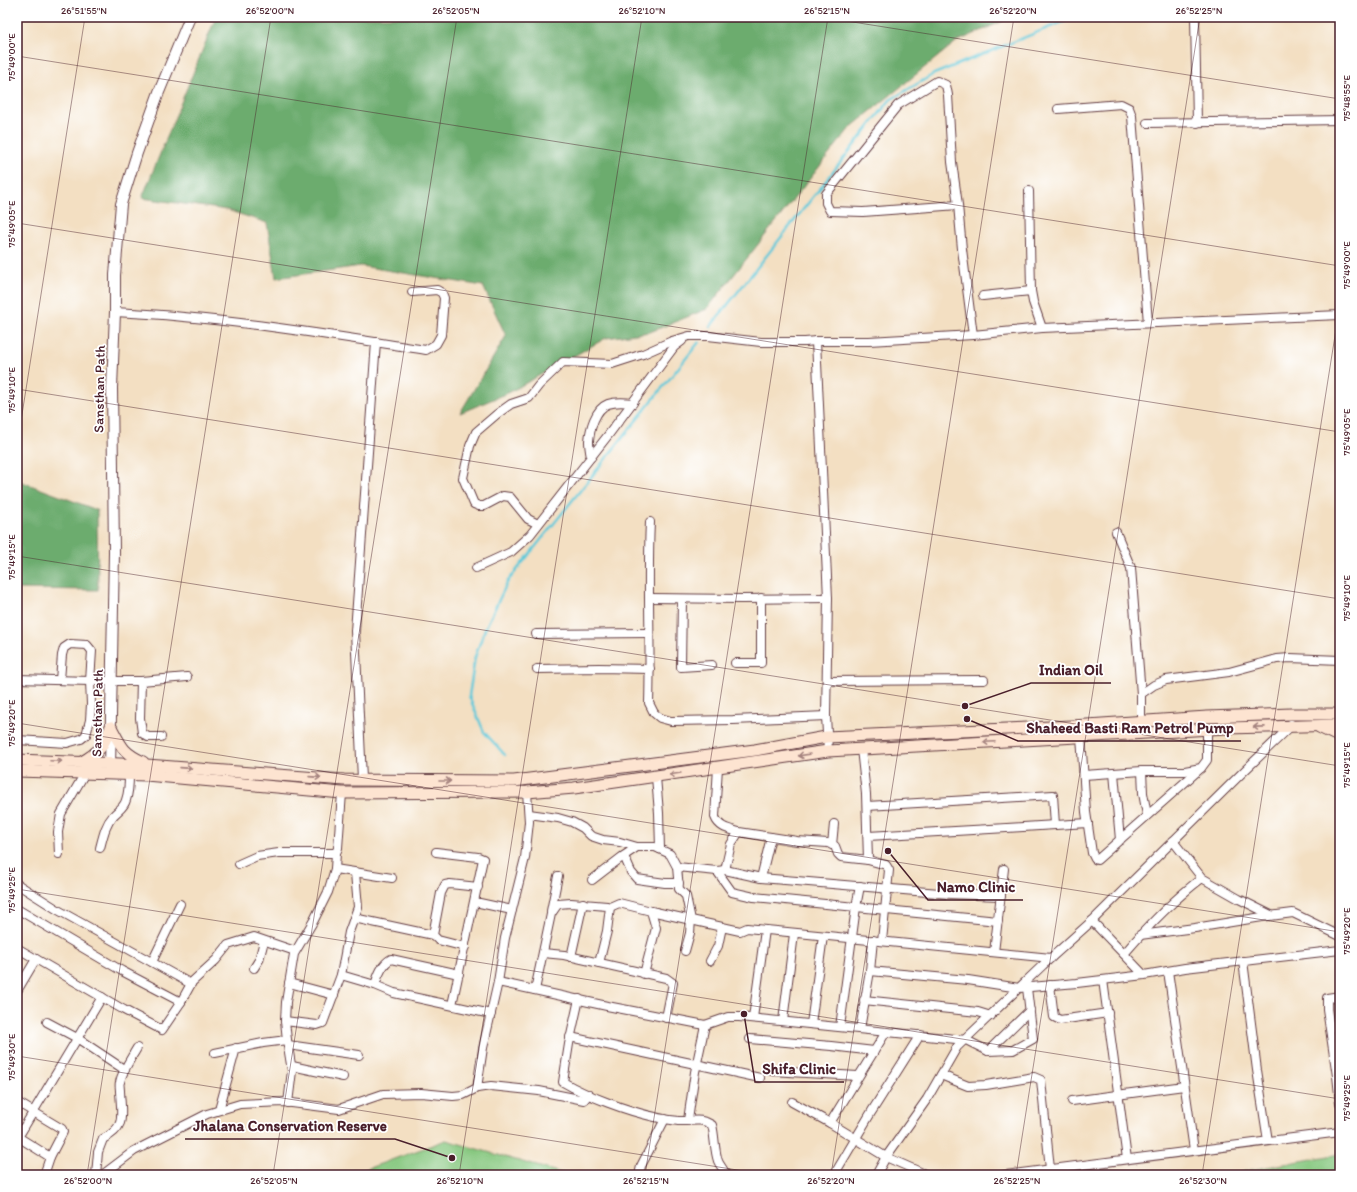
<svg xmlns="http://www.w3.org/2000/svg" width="1357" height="1192" font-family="Itim,sans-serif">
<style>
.green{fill:#86c77f;stroke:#687355}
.forest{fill:#6cac6e;stroke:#5b664c}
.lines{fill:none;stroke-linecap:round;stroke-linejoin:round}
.stream{stroke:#5fc9da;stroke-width:2.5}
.minor-casing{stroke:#633c42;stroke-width:10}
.tertiary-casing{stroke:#633c42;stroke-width:12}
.secondary-casing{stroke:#633c42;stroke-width:13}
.minor{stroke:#fff;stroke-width:8}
.tertiary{stroke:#fff;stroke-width:10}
.secondary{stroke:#fde4d1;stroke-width:11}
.oneway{stroke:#a4827e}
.ticks{fill:none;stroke:#4a1f2b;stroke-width:1;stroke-opacity:0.45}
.labels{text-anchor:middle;stroke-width:3.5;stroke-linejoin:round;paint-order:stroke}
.street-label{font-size:14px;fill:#4a1f2b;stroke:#fff}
.leader{fill:none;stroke:#4a1f2b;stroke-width:1.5}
.callout-dot{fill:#4a1f2b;stroke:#fff;stroke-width:1.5}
.callout-label{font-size:15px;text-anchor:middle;font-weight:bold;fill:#4a1f2b;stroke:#fff;stroke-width:3.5;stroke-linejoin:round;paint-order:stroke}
.neatline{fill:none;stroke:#4a1f2b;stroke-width:1.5}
.ticks-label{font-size:10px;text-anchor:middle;fill:#4a1f2b}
</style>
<rect width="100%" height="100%" fill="#fff"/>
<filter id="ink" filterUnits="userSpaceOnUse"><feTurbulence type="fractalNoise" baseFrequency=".025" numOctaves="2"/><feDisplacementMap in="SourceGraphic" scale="8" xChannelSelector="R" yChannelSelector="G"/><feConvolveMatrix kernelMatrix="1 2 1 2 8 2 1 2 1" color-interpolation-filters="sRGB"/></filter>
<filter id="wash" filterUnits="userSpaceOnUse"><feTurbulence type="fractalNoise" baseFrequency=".012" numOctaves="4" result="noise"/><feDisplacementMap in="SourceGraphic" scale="16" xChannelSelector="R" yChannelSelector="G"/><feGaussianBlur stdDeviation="0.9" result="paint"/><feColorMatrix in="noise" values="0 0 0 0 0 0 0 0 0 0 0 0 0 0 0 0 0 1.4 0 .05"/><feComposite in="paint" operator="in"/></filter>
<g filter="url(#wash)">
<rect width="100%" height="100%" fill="#f3dfc2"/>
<g class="green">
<polygon points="446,1140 568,1175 350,1175"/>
<polygon points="1340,1154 1340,1175 1222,1175"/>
</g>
<g class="forest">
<polygon points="216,17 1012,17 956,42 850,128 707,309 650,332 606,338 510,392 460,413 506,336 483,286 361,266 276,278 267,223 227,210 142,198"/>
<polygon points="17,480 97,510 98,590 17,589"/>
</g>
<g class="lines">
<g class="stream">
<polyline points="710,327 890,100 934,74 1075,17"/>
<polyline points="505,755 484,732 469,696 475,657 485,629 508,581 699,342"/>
</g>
</g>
</g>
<g filter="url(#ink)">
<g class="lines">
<g class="minor-casing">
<g id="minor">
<polyline points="1195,17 1197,123"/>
<polyline points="1058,109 1121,104 1129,108 1132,116 1148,323"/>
<polyline points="1147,123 1340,120"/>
<polyline points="1029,191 1031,291 1033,302 1042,328"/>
<polyline points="958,205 863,212 830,211 826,203 826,194 898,105 937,81 946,85 948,95 952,162 958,205 962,249 973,335"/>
<polyline points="983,296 1031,291"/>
<path d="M115 312C219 317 323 334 426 350L436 344 441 335 444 298 442 293 437 290 412 292"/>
<path d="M591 457C590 452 589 446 589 441 590 429 595 409 608 404 616 401 625 402 633 403"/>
<path d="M650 522C647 582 651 643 649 703L654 713 660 718 671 721 733 720 826 716"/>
<polyline points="538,524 528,519 510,497 503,496 484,506 479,506 474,504 463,478 470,446 476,432 497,414 511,404 529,398 539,385 563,362 612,364 643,354 672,341 689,336 708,336 761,342 805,342 816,341"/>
<polyline points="1116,532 1131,568 1141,694 1141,722"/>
<polyline points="476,568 511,552 530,535 609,434 674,347 682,341"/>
<polyline points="649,598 742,599 828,598"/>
<polyline points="682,599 681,667 712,665"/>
<polyline points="536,634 649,633"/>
<polyline points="735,663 761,663 761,598"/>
<polyline points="537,669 599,668 650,669"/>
<polyline points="17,679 90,681 141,681 187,677"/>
<polyline points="141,681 140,718 142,733 148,737 161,737"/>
<polyline points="827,681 984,680"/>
<polyline points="1141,694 1154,685 1166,680 1229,672 1277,659 1290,658 1340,660"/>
<polyline points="1081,736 1086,812 1092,853 1095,859 1097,860 1201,768"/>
<polyline points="17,740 67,743 81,739 86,735 90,720 91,704 90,681 92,651 87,645 70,644 64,648 62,655 60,680"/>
<polyline points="861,749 866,794 868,860"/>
<polyline points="828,751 826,716 828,598 816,341 869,341 973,335 1042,328 1340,315"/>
<path d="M718 767 715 817C719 828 729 829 739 832"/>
<polyline points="1142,771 1143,793 1147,815"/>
<polyline points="1114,773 1120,840"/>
<polyline points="1084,775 1142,771 1185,771 1201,768 1207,760 1207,730"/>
<polyline points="656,777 659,813 660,849"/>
<polyline points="362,779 355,631 376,342"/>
<polyline points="867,806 1053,795 1055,825"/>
<polyline points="529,814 558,818 572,822 583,828 591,836 603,840 620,842 637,847"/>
<polyline points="868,836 990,829 1088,823"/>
<polyline points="1173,841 1202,878"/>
<polyline points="832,845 834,824"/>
<path d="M100 848C103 837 105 825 113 816 118 810 124 808 126 800 129 792 129 783 129 775"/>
<polyline points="436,852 478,857 483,859 452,1005"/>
<polyline points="59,854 58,832 61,814 85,773"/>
<polyline points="624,856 631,872 637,879 665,883 679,883"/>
<polyline points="239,864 257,856 279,853 336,853"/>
<polyline points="677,867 717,871 725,870 761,878 951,894 1001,896"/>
<polyline points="335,869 392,878"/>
<polyline points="725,870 731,844 739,832 797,841 828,843 835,846 838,854 841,857 868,860 886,865 889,870 882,941"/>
<polyline points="717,871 732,892 754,897 998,921"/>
<polyline points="761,878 771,837"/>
<polyline points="592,880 622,857 637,847 655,847 670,854 677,867 679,889 686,896 691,920 740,931 747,928 1051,958"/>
<polyline points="17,884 58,910 191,984"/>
<polyline points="475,902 512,910"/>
<polyline points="610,907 619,903 651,911 656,928 644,974"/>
<polyline points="17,909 122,971 181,1002"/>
<polyline points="551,911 558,876"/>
<polyline points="651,911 691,920 690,933 685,951"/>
<polyline points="354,918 433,935"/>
<polyline points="1092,921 1144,975"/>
<polyline points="1140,935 1195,928 1262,917 1293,913 1340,936"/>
<polyline points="465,947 438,940 433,935 441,893 445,885 450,884 478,887"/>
<polyline points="17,948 124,1010 162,1030 181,1002 192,982 216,960 228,945 254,937 295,951"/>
<polyline points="994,952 1004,869"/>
<polyline points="543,953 564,955 666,978 673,983 666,1018"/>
<path d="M1124 954C1147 927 1173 900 1202 878L1239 899 1271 915"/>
<polyline points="571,957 583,903"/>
<polyline points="710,961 718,946 722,927"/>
<polyline points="1243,961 1257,1070 1268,1141"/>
<polyline points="152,962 180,904"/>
<polyline points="254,968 259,960 264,941"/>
<polyline points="870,971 968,980 1019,988 1077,983 1144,975 1185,968 1340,950"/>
<polyline points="1168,971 1194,1150"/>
<polyline points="341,975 375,985 394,993 491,1014"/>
<polyline points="1103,980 1127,1159"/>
<polyline points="498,982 607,1006 705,1025 728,1017 739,1017 966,1040 988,1051 1013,1050 1033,1039 1027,988"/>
<polyline points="289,983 334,995"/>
<path d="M375 985C378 975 382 964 391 959L459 974"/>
<polyline points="1050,985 1054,1017 1060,1020 1108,1013"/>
<polyline points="535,990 551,914 558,904 571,903 607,906 610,907 607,931 599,963"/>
<polyline points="17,991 36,959"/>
<polyline points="1340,996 1327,998 1327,1009 1337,1076 1340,1103"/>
<path d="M579 999 569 1044 563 1082C587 1096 627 1111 655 1117 662 1119 671 1120 679 1121 692 1122 700 1117 712 1125 715 1136 714 1149 718 1161 720 1166 724 1169 726 1175"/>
<polyline points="864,1000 978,1012 991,1016"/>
<polyline points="753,1018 765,930"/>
<polyline points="285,1021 317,1025 323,1023 341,975 349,932 358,907 355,873"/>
<polyline points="783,1021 794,934"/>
<polyline points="47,1022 77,1038 125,1070"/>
<polyline points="811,1024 823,936"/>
<polyline points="840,1027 856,907 860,886"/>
<polyline points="860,1029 870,971 873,940"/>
<polyline points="570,1037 760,1078"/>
<polyline points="750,1039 831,1046 874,1051"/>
<polyline points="288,1045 359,1055"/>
<polyline points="988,1051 1030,1010"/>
<polyline points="215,1053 263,1043 287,1040"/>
<polyline points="292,1066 343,1077"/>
<polyline points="771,1071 858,1076"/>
<polyline points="941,1075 968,1086 986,1085 1034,1077 1041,1080 1050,1169"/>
<polyline points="477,1088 483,1048 498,982 505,938 525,858 529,822 527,792"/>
<polyline points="1072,1101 1184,1086"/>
<polyline points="17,1102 62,1129 63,1132 50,1157 45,1172 48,1175"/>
<polyline points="792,1102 830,1123 886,1157 927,1175"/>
<polyline points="288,1103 292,1071 287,1040 285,1021 286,1002 294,954 314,920 328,892 335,869 336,853 338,848 342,793"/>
<polyline points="219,1110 236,1048"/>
<polyline points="688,1120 695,1072 705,1025"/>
<polyline points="830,1123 886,1032"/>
<polyline points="18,1137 50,1157"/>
<polyline points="17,1139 102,997"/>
<path d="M96 1175 98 1152 103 1139C127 1127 121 1115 120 1091 120 1088 119 1084 120 1082 122 1071 132 1057 137 1048"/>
<polyline points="104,1175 105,1173 134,1151 207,1114 240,1104 284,1102 339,1109 383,1094 421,1093 453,1096 463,1095 477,1088 491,1086 539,1091 584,1100 589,1094"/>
<polyline points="639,1175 641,1166 665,1119"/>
<polyline points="834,1175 872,1111 920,1035"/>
<polyline points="876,1175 886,1157 927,1099 957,1047 1043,965 1092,921 1242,773 1291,726 1291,724"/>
<polyline points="1005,1175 1340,1132"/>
</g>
</g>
<g class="tertiary-casing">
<polyline id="tertiary" points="110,770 114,552 112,388 115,312 115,275 121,204 137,153 159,92 190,17"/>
</g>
<g class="secondary-casing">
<g id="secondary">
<path d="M111 727C121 746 122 752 143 762"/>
<polyline points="1319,727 1340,737"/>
<polyline points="17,760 147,765 344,780 514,781 755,750 826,737 1072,726 1207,717 1291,714 1340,714"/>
<path d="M82 762C101 751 103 746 111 727"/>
<polyline points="17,771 146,775 342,793 527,792 574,788 828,751 1130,734 1226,728 1340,725"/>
</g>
</g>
<use href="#minor" class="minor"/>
<use href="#tertiary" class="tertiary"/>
<use href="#secondary" class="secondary"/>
</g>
<defs><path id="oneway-shaft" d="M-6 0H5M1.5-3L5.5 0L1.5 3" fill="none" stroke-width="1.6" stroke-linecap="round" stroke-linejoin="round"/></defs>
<g class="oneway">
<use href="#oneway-shaft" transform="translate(1259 727) rotate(179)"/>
<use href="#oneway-shaft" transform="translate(989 742) rotate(177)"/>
<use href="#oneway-shaft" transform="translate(804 755) rotate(172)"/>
<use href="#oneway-shaft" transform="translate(56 761) rotate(2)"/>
<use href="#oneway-shaft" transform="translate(186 768) rotate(4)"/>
<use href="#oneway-shaft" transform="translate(675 774) rotate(171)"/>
<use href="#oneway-shaft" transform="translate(315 777) rotate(4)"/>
<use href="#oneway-shaft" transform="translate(445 781)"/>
</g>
</g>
<path class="ticks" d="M821 17 1340 99M17 56 1340 266M17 223 1340 432M17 389 1340 599M17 446 85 17M17 556 1340 766M17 723 1340 932M17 889 1340 1099M17 1056 769 1175M87 1175 271 17M273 1175 457 17M459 1175 642 17M645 1175 828 17M831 1175 1014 17M1016 1175 1200 17M1202 1175 1340 304"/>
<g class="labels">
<g class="street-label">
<text transform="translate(99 389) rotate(-89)" y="5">Sansthan Path</text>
<text transform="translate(97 713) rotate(-89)" y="5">Sansthan Path</text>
</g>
</g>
<path class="leader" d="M965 706L1031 683H1111M967 719L1018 741H1241M888 851L928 900H1023M744 1014L755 1082H844M452 1158L395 1139H185"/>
<g class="callout-dot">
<circle cx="965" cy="706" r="4"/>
<circle cx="967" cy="719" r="4"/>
<circle cx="888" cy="851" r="4"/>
<circle cx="744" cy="1014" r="4"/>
<circle cx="452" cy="1158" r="4"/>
</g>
<g class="callout-label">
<text x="1071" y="675">Indian Oil</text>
<text x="1130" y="733">Shaheed Basti Ram Petrol Pump</text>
<text x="976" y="892">Namo Clinic</text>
<text x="799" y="1074">Shifa Clinic</text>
<text x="290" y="1131">Jhalana Conservation Reserve</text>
</g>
<rect width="1357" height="1192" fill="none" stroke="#fff" stroke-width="44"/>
<rect x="22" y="22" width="1313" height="1148" class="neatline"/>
<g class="ticks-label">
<text x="84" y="14">26°51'55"N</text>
<text x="270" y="14">26°52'00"N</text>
<text x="456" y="14">26°52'05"N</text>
<text x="642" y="14">26°52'10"N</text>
<text x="827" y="14">26°52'15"N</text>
<text x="1013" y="14">26°52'20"N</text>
<text x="1199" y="14">26°52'25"N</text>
<text transform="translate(11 57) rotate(-90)" y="4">75°49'00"E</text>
<text transform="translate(1346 98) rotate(-90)" y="4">75°48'55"E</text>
<text transform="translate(11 224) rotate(-90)" y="4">75°49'05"E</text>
<text transform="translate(1346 265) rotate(-90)" y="4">75°49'00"E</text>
<text transform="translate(11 390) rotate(-90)" y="4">75°49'10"E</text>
<text transform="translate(1346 432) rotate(-90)" y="4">75°49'05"E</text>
<text transform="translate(11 557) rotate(-90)" y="4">75°49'15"E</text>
<text transform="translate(1346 598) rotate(-90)" y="4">75°49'10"E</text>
<text transform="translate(11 723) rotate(-90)" y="4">75°49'20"E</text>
<text transform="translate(1346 765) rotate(-90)" y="4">75°49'15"E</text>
<text transform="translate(11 890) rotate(-90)" y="4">75°49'25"E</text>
<text transform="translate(1346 931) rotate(-90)" y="4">75°49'20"E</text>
<text transform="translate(11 1057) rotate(-90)" y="4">75°49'30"E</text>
<text transform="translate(1346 1098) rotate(-90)" y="4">75°49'25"E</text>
<text x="88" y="1184">26°52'00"N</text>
<text x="274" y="1184">26°52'05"N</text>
<text x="460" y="1184">26°52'10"N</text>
<text x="646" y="1184">26°52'15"N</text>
<text x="831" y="1184">26°52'20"N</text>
<text x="1017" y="1184">26°52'25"N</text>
<text x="1203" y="1184">26°52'30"N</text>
</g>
</svg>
